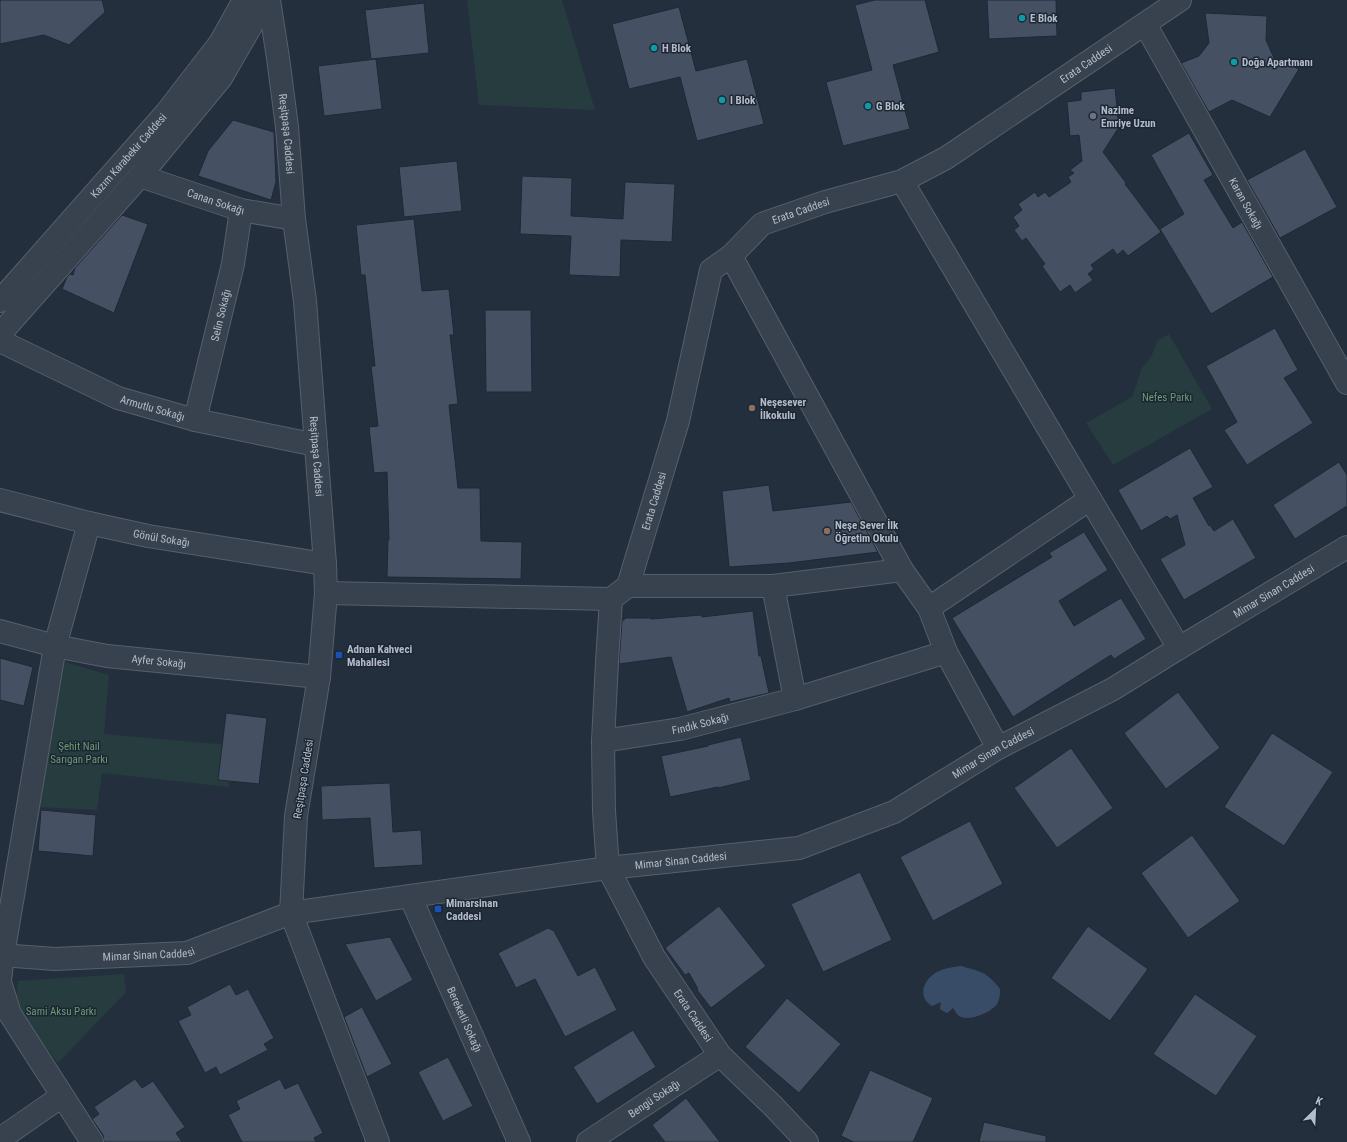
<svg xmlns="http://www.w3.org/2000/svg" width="1347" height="1142" font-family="'Roboto Condensed',sans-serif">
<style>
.green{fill:#263c3f}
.water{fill:#394c67}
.building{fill:#455162;stroke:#1f2835}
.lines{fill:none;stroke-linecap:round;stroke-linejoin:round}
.minor-casing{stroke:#565f6c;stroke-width:24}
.minor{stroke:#38414e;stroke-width:22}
.culture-dot{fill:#0f9aa8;stroke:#1d2633;stroke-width:1.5}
.worship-dot{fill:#6b7280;stroke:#1d2633;stroke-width:1.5}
.education-dot{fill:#8d6e63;stroke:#1d2633;stroke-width:1.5}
.transit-dot{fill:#1a4fb4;stroke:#1d2633;stroke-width:1.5}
.labels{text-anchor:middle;stroke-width:3;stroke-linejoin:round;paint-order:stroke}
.poi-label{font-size:11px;font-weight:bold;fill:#b4bcc9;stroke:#1d2633;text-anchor:start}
.street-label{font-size:11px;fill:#b4bcc9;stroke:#1d2633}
.park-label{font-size:11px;fill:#6b9a76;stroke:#1d2633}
</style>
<rect width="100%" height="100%" fill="#242f3e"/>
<g class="green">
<polygon points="467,0 562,0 595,110 479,105"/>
<polygon points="1169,334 1212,409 1113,465 1086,423 1132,397 1142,368 1152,355 1157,341"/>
<polygon points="65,662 109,675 104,734 228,745 229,787 102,773 97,810 37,807"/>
<polygon points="124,974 126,992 58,1063 15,1008 18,981"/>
</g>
<path class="water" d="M961 966C981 972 986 971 1000 989 1000 994 1000 999 997 1004 991 1013 968 1022 959 1016 956 1014 955 1010 953 1008L947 1013 941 1010 940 1008 941 1002 932 1006C916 996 924 978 939 971 946 968 953 967 961 966Z"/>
<g class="building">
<polygon points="0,0 102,0 105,12 69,45 44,35 0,44"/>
<polygon points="875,0 925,0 939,52 893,65 910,129 843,146 826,82 872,70 855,5"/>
<polygon points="987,0 1056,0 1057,36 989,39"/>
<polygon points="424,3 429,53 371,59 365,10"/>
<polygon points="679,7 696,71 747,59 764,124 697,141 680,77 629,89 612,24"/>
<polygon points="1205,13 1267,16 1266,40 1274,58 1299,69 1270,117 1232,100 1209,112 1181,63 1199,56 1209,43"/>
<polygon points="376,59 382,109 324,116 318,66"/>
<polygon points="1115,88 1119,127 1103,152 1126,183 1125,184 1161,232 1128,256 1123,250 1117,255 1113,249 1091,265 1094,269 1088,274 1093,280 1075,293 1070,285 1060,292 1042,266 1045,264 1026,238 1022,241 1014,230 1019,226 1013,217 1022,210 1018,204 1035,192 1038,197 1045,192 1049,197 1071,182 1068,177 1074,173 1070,170 1082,161 1079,135 1070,136 1067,102 1081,100 1081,92"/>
<polygon points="233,120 274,132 276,182 271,200 198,176 208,151"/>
<polygon points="1189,133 1213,175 1204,180 1233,228 1242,222 1273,277 1211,314 1160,229 1184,214 1151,155"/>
<polygon points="1305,149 1337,207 1280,238 1247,180"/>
<polygon points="457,161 462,211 404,217 399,167"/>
<polygon points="522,176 572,178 571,216 623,219 625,182 675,184 672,242 621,240 620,277 569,275 571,236 520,234"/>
<polygon points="122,215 148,224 114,313 62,289 67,277 70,274 73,275 75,268"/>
<polygon points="414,219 422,291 449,289 454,335 450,335 458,404 449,405 458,488 480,488 481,541 522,542 521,579 387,577 388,540 389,540 387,472 374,473 369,427 378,426 371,366 375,366 365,275 361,275 356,225"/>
<polygon points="485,310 531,310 532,392 486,392"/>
<polygon points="1275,328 1298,370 1284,378 1313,423 1247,465 1224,430 1237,422 1206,366"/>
<polygon points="1190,448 1213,487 1193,498 1209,526 1210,525 1214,531 1233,519 1256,558 1184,600 1160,559 1185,545 1177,515 1170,519 1167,516 1141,531 1118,490"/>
<polygon points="1339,462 1347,475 1347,506 1295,539 1273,505"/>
<polygon points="769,485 773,511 851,502 878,552 789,563 729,567 722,491"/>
<polygon points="1084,532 1108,570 1059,601 1074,626 1121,598 1146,639 1114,659 1111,655 1013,717 952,618 1052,557 1049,553"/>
<polygon points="753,611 759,656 761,656 769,693 730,702 729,698 687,712 671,657 619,664 622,621 626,618 651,618 651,619 702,615 702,617"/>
<polygon points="0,658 33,667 24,706 0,700"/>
<polygon points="1178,692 1220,748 1166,789 1124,733"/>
<polygon points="226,713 267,718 259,784 218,780"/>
<polygon points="1272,733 1333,772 1284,846 1224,807"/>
<polygon points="741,737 751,780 718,788 718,787 670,797 661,756 708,746 708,745"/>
<polygon points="1071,748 1113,808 1057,848 1014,788"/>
<polygon points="390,783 393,832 421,830 423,865 374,868 370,818 322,820 321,786"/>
<polygon points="41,810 96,815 93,856 38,851"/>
<polygon points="970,821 1003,884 933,921 900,857"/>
<polygon points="1192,835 1240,901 1188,938 1141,873"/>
<polygon points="860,872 892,940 823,972 791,904"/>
<polygon points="719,906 766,966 711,1008 697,990 698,989 689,973 685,975 665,948"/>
<polygon points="1088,926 1148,969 1110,1021 1051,978"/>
<polygon points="548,928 554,931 578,976 595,967 617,1010 565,1037 535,979 516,988 498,953"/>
<polygon points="390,937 413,980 376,1001 345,944"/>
<polygon points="230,984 236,995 248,989 274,1038 264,1044 268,1050 220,1075 216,1067 205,1073 178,1021 191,1015 187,1007"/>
<polygon points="1195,994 1257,1036 1216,1096 1153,1054"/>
<polygon points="787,998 841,1044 799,1093 745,1047"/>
<polygon points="362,1007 392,1064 367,1077 344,1017"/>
<polygon points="633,1030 656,1067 597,1104 573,1067"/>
<polygon points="448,1057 473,1106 443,1121 418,1072"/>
<polygon points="870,1070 933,1098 913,1142 854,1142 841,1136"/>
<polygon points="135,1079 142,1088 153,1081 185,1127 176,1133 182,1142 104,1142 103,1135 92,1119 99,1114 94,1107"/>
<polygon points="280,1079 285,1089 298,1083 323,1133 314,1138 316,1142 242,1142 228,1115 240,1109 236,1101"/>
<polygon points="686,1098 720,1142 665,1142 652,1125"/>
<polygon points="984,1122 1046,1136 1046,1142 979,1142"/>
</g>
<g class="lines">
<g class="minor-casing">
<g id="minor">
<path id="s1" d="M269 0 278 58 287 127 294 219 305 301 325 564 326 593 319 677 296 816 291 913 378 1142"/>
<path id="s2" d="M1145 24 1347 383"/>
<path id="s3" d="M140 176 241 210 294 219"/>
<polyline points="902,181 1090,499"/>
<polyline points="731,256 902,570"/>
<path id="s4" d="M0 301 166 113 220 43 244 0"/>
<polyline points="0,334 140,176 221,78 266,0"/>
<path id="s5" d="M0 341 118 398 195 420 316 445"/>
<path id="s6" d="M195 420 233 264 241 210"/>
<path id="s7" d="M0 500 89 523 148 536 325 564"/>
<path id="s8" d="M628 586 678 421 711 270 731 256 762 224 825 202 902 181 946 158 1180 0"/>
<polyline points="773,586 795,699 946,652"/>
<polyline points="326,593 611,599 628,586 773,586 902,570 929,608 946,652 998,748"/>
<path id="s9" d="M611 599 607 662 603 741 604 811 608 868 654 957 720 1055 773 1106 807 1142"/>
<polyline points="929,608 1090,499 1179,648"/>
<path id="s10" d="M0 631 55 646 107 656 319 677"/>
<path id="s11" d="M603 741 680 729 795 699"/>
<path id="s12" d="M410 896 519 1142"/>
<path id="s13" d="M0 955 55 959 187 953 291 913 608 868 799 848 894 812 998 748 1113 689 1179 648 1347 547"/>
<polyline points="0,980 3,955 55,646 89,523"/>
<polyline points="0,982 10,1014 92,1142"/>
<polyline points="0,1139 62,1096"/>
<path id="s14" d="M588 1142 720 1055"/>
</g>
</g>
<use href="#minor" class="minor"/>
</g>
<g class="culture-dot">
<circle cx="1022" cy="18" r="4"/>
<circle cx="654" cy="48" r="4"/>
<circle cx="1234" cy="62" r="4"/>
<circle cx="722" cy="100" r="4"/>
<circle cx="868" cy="106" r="4"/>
</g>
<circle class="worship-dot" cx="1093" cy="116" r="4"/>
<g class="education-dot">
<circle cx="752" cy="408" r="4"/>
<circle cx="827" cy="531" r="4"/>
</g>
<g class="transit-dot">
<rect x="335" y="651" width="8" height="8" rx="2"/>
<rect x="434" y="905" width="8" height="8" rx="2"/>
</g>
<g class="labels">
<g class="poi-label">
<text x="1030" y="22">E Blok</text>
<text x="662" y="52">H Blok</text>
<text x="1242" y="66">Doğa Apartmanı</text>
<text x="730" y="104">I Blok</text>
<text x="876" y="110">G Blok</text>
<text x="1101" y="114">Nazime<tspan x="1101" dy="13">Emriye Uzun</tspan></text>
<text x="760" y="406">Neşesever<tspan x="760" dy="13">İlkokulu</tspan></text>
<text x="835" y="529">Neşe Sever İlk<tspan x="835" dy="13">Öğretim Okulu</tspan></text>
<text x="347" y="653">Adnan Kahveci<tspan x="347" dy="13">Mahallesi</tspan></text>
<text x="446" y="907">Mimarsinan<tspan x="446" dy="13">Caddesi</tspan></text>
</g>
<g class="street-label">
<text dy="4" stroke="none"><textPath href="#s8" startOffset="761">Erata Caddesi</textPath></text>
<text dy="4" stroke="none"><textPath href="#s1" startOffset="135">Reşitpaşa Caddesi</textPath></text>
<text dy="4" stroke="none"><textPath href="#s4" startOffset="194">Kazım Karabekir Caddesi</textPath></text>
<text dy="4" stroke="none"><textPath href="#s3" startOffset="80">Canan Sokağı</textPath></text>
<text dy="4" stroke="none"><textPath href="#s2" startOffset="206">Karan Sokağı</textPath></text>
<text dy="4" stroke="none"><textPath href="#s8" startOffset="437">Erata Caddesi</textPath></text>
<text dy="4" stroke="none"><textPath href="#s6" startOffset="108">Selin Sokağı</textPath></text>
<text dy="4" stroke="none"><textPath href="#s5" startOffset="167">Armutlu Sokağı</textPath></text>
<text dy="4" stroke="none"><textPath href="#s1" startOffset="459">Reşitpaşa Caddesi</textPath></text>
<text dy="4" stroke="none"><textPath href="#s8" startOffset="89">Erata Caddesi</textPath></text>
<text dy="4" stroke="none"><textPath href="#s7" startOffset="166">Gönül Sokağı</textPath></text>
<text dy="4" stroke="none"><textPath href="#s13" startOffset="1352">Mimar Sinan Caddesi</textPath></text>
<text dy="4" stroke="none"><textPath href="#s10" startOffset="162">Ayfer Sokağı</textPath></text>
<text dy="4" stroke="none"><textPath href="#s11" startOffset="99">Fındık Sokağı</textPath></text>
<text dy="4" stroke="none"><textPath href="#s13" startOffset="1028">Mimar Sinan Caddesi</textPath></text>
<text transform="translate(303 779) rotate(-81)" y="4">Reşitpaşa Caddesi</text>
<text dy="4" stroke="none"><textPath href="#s13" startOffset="692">Mimar Sinan Caddesi</textPath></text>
<text dy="4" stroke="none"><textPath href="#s13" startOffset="149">Mimar Sinan Caddesi</textPath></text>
<text dy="4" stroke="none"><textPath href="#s9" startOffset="440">Erata Caddesi</textPath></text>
<text dy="4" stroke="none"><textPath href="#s12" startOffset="135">Bereketli Sokağı</textPath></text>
<text dy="4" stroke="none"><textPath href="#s14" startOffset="79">Bengü Sokağı</textPath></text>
</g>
<g class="park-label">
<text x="1167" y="401">Nefes Parkı</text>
<text x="79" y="750">Şehit Nail<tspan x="79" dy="13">Sarıgan Parkı</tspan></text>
<text x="61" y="1015">Sami Aksu Parkı</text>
</g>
</g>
<g transform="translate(1315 1110) rotate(24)" stroke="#1d2633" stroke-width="3" paint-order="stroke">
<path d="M0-3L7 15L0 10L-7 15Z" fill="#b4bcc9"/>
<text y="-6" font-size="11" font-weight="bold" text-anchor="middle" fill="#b4bcc9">K</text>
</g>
</svg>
